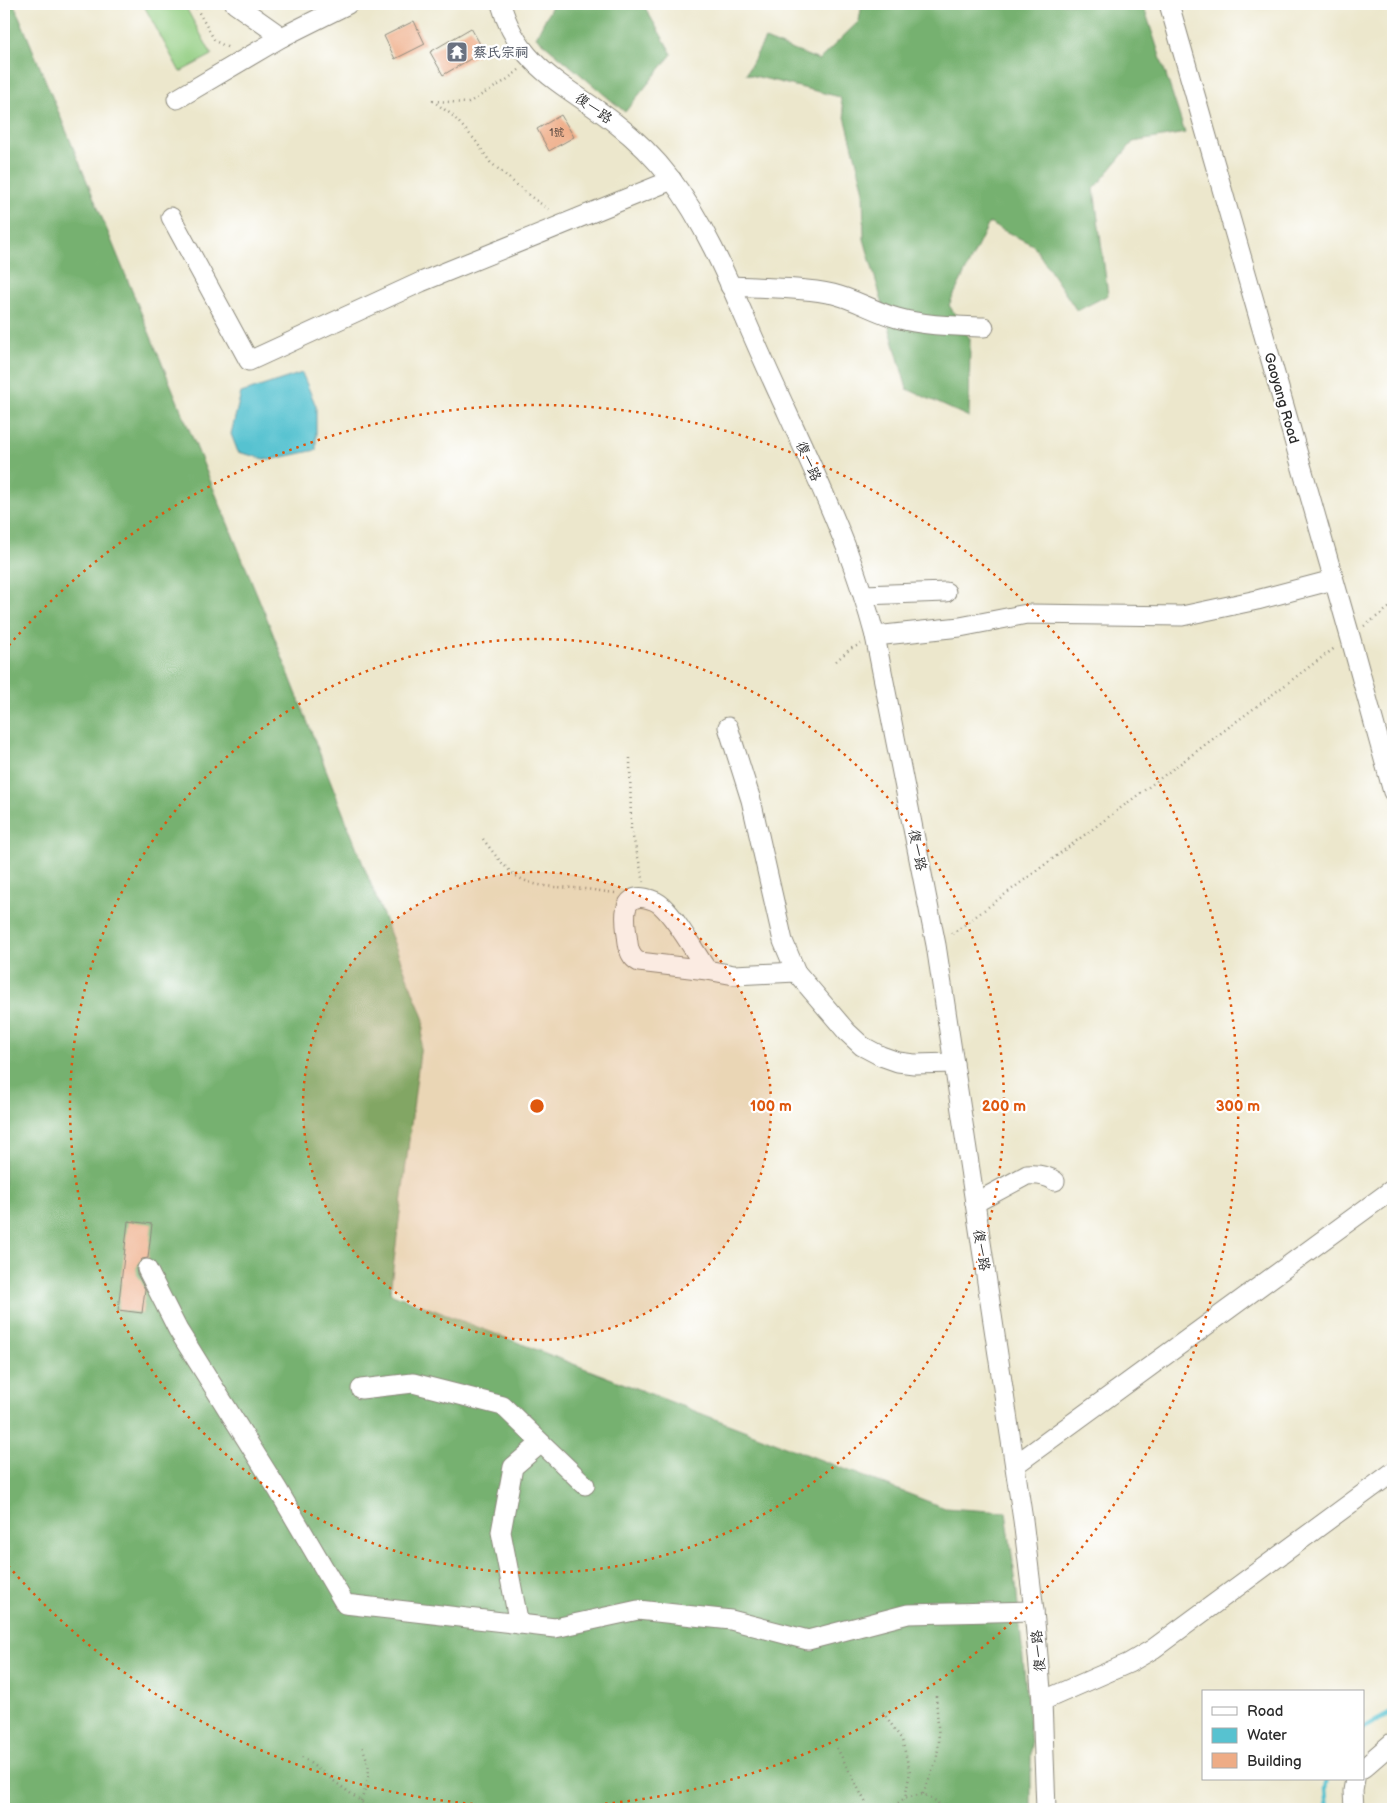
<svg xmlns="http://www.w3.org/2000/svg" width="1397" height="1813" font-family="'Balsamiq Sans','LXGW WenKai TC',sans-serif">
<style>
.green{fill:#93ce82;stroke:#5f7c56}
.forest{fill:#76b170;stroke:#506e4e}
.water{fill:#57c2d0;stroke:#41767e}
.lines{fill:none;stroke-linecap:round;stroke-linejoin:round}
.stream{stroke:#57c2d0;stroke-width:4.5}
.building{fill:#eeac86}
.minor-casing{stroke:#8c897c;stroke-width:21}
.path{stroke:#8c897c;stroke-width:2.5;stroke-dasharray:1 4;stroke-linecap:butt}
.minor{stroke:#fff;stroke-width:19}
.ring{fill:none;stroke:#df570e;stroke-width:2.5;stroke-dasharray:2.5 5}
.labels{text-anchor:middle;stroke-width:4.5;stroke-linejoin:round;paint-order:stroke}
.number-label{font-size:11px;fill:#5c4b42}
.worship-label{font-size:14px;font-weight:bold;fill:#5b616d;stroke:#fff;text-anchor:start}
.street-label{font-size:14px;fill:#2b2b2b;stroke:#fff}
.centre{fill:#df570e;stroke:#fff;stroke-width:2.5}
.ring-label{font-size:15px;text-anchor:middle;font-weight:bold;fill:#df570e;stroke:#fff;stroke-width:4.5;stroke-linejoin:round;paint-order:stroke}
</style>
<rect width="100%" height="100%" fill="#fff"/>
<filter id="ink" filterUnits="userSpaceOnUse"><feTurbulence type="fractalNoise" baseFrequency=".02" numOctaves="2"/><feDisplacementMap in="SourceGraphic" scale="10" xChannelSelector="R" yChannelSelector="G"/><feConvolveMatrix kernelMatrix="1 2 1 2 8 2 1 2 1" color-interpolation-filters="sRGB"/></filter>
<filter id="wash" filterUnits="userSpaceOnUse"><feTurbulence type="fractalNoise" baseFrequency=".0096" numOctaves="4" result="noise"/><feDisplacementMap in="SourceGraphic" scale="20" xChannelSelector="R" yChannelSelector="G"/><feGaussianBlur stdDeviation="1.12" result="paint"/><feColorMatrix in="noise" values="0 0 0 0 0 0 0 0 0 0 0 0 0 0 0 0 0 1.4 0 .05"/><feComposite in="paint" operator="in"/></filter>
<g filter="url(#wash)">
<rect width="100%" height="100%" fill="#ece7cc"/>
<polygon class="green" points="143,4 184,4 212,55 180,72"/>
<g class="forest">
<polygon points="4,4 14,4 268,621 424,1020 390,1293 945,1508 1006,1512 1016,1584 1031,1744 1031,1809 4,1809"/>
<polygon points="553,4 643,4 672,54 625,112 536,37"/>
<polygon points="862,4 1143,4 1185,133 1133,142 1094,189 1108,295 1077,311 1033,245 989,223 949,305 970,339 969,417 907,389 864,239 863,187 840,97 746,74 765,39 819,60 859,21"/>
</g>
<polygon class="water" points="302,373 316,406 316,450 269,460 238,452 231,434 241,393"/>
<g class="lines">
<g class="stream">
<polyline points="1363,1728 1393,1712"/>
<polyline points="1327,1809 1325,1790 1327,1779"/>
</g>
</g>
<g id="blocks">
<g class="building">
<polygon points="414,21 425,44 395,59 384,36"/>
<polygon points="471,28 484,51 443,75 430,52"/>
<polygon points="561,115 574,137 549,151 537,129"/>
<polygon points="128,1221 152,1224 148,1258 142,1259 136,1268 137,1274 145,1289 142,1313 118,1310"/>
</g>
</g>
</g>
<g filter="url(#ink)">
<use href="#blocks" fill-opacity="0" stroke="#8c897c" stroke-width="1"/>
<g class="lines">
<g class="minor-casing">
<g id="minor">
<polyline points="235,4 282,37 348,4"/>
<path d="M501 4C519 69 567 85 615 123 636 139 655 158 671 179 710 230 736 299 762 357 790 420 821 482 846 547 857 576 867 606 875 636L936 945 1023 1520 1034 1611 1042 1701 1046 1809"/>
<polyline points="1169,4 1350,636 1393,792"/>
<polyline points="177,99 282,37"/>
<polyline points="171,217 249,361 421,282 672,180"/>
<path d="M730 286C764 288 800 287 833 294 855 299 875 312 897 318 925 326 955 326 984 327"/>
<polyline points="863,595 946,592"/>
<polyline points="875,636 960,627 1027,614 1182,616 1257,600 1333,580"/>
<polyline points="728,727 751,800 783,941 796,972 847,1032 862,1046 881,1056 898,1062 914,1064 954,1063"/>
<path d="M707 970 639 962C635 960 633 958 631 954 628 949 628 941 627 935 625 920 621 894 645 898 650 899 658 902 662 906 678 921 694 951 707 970L734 975 796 972"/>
<path d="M975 1203 1027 1175C1038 1174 1046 1175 1055 1181"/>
<polyline points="147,1269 178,1330 278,1490 345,1604 555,1628 638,1610 731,1620 808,1640 908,1614 1034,1611"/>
<polyline points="361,1389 413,1383 503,1406 585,1485"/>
<polyline points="1015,1465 1393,1189"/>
<polyline points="519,1624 501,1532 513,1467 541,1443"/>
<polyline points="1042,1701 1129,1663 1153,1649 1393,1472"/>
<polyline points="1363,1768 1393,1742"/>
<polyline points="1354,1809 1353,1791 1355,1779"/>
</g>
</g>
<g class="path">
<polyline points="194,4 215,41 229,48"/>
<polyline points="519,70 505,81 468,103 433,101 452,115 475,140 490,162 530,196 551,211"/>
<polyline points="1364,626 1393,605"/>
<polyline points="836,661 850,649 861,644"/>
<polyline points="630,758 631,829 644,882"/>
<path d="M483 839C492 851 500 862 511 872 532 890 559 886 585 889 595 890 605 892 616 893"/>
<polyline points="952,934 1336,647"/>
<polyline points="883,1712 902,1740 910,1772 905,1798"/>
<polyline points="837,1748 869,1809"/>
<polyline points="302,1757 371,1809"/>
<polyline points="923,1794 936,1763 939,1741 936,1696"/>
<path d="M361 1801C370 1777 372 1770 362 1746"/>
<polyline points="890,1809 905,1798 923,1794 938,1802 940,1809"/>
</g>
<use href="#minor" class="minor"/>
</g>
</g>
<circle cx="537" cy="1106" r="234" fill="#df570e" fill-opacity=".12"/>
<g class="ring">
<circle cx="537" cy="1106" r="234"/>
<circle cx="537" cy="1106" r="467"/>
<path d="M4 651A701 701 0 1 1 4 1561"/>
</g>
<defs>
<g id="temple-square" transform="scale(1.125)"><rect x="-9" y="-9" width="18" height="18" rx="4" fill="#6b7280" stroke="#fff"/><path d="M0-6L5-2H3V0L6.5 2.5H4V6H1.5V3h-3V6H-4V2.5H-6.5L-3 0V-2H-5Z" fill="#fff"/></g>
</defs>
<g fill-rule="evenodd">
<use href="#temple-square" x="457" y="52"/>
</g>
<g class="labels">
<g class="number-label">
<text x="557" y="136">1號</text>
</g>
<g class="worship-label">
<text x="473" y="57">蔡氏宗祠</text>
</g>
<g class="street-label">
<text transform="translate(594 108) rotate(35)" y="5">復一路</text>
<text transform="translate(1282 398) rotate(74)" y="5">Gaoyang Road</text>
<text transform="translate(809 461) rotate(66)" y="5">復一路</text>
<text transform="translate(918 850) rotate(79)" y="5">復一路</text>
<text transform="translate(982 1250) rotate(81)" y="5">復一路</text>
<text transform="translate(1038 1651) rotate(-95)" y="5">復一路</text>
</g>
</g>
<circle cx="537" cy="1106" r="8" class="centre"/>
<g class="ring-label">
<text x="771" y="1111">100 m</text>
<text x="1004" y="1111">200 m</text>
<text x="1238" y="1111">300 m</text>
</g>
<rect width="1397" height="1813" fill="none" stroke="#fff" stroke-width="20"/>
<rect x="1202" y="1690" width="162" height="90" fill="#ffffff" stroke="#aaaaaa"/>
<rect x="1212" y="1707" width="25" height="8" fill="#ffffff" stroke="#aaaaaa"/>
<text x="1247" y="1716" font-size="15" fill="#2b2b2b">Road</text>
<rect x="1212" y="1728" width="25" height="15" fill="#57c2d0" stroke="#aaaaaa"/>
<text x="1247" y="1740" font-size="15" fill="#2b2b2b">Water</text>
<rect x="1212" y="1753" width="25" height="15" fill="#eeac86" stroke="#aaaaaa"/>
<text x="1247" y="1766" font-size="15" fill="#2b2b2b">Building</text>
</svg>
